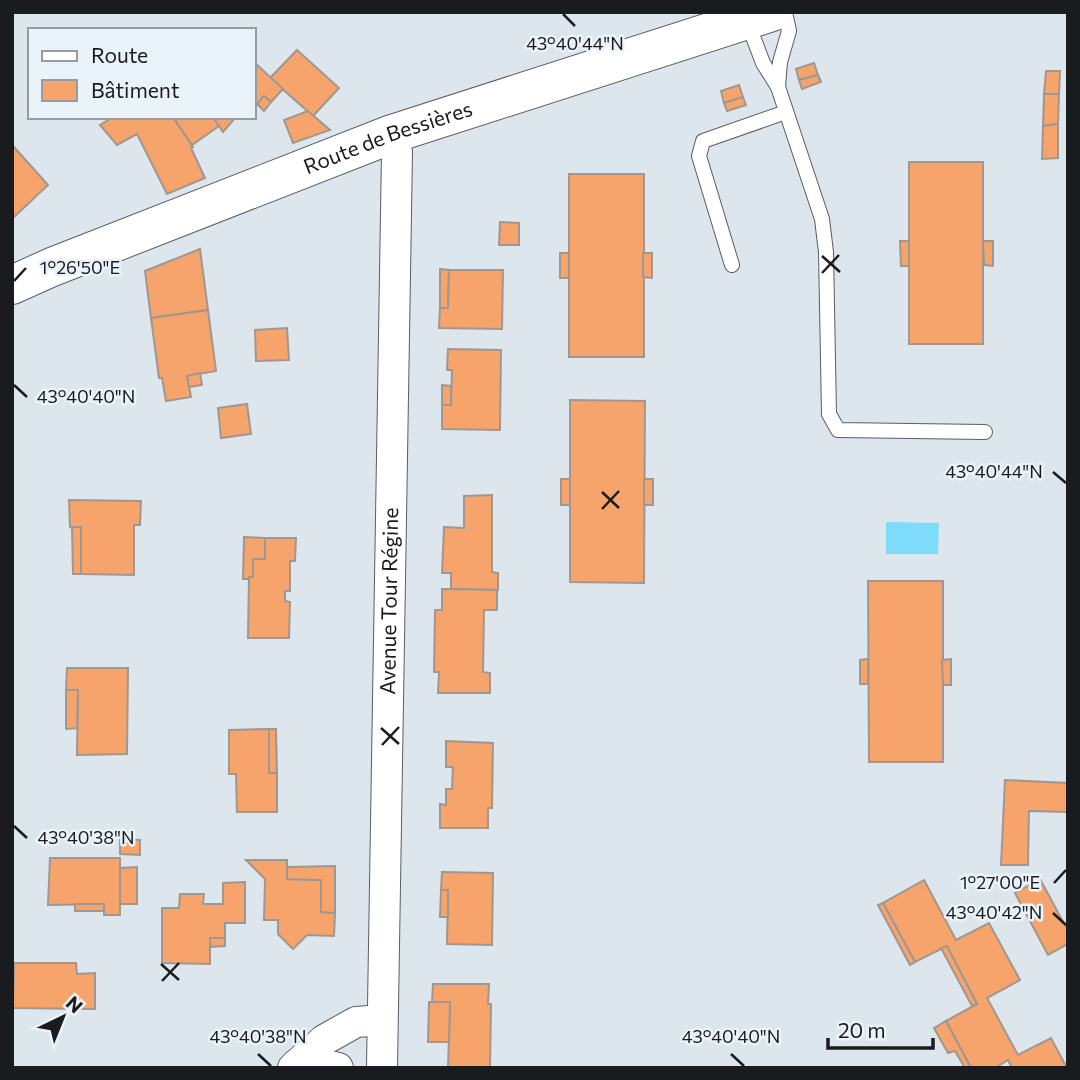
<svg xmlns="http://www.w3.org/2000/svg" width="1080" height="1080" font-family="Commissioner,sans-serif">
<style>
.water{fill:#7fdbfa}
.building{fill:#f6a46b;stroke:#a09791;stroke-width:2}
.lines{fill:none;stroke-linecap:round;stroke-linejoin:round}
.lane-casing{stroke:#585e65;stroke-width:16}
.street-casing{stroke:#585e65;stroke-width:32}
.secondary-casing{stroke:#585e65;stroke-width:40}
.lane{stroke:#fff;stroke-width:14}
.street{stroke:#fff;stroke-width:30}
.secondary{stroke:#fff;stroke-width:38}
.ticks{fill:none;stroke:#191b1e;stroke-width:2.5}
.labels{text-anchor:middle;stroke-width:5;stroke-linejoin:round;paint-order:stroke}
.street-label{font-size:21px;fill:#191b1e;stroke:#eaf2fa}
.ticks-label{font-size:18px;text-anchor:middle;fill:#191b1e;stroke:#eaf2fa;stroke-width:5;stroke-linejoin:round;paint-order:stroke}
</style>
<rect width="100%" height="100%" fill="#dde5ed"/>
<polygon class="water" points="886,522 939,523 938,554 886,554"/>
<g class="building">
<polygon points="297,50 339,88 313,116 270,78"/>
<polygon points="254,62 283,89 271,102 264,96 254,108"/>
<polygon points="814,63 818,75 799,80 796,69"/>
<polygon points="1046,71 1060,71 1059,94 1044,94"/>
<polygon points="818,75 821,82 802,89 799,80"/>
<polygon points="739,85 743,97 724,103 721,91"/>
<polygon points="1044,94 1059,94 1058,124 1043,126"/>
<polygon points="264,96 271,102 264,111 257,104"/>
<polygon points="743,97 746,105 727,111 724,103"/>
<polygon points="308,111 330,130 293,143 284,120"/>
<polygon points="113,117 173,117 193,147 191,148 205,178 167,194 137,134 117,145 100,125"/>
<polygon points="173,117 213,117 219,126 192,145"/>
<polygon points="213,117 234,117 235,118 223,132"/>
<polygon points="1058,124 1058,158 1042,159 1043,126"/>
<polygon points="14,147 48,185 12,219 12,149"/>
<rect x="909" y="162" width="74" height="182"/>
<rect x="569" y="174" width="75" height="183"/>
<polygon points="500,222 519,223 519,245 499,245"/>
<polygon points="900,241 909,241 909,266 901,266"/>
<polygon points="983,241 993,241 993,266 984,265"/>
<polygon points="200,249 208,310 151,318 145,271"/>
<rect x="560" y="253" width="9" height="25"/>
<polygon points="643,253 652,253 652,278 643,277"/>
<polygon points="440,269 449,270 448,308 440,308"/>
<polygon points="449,270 503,270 502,329 439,328 440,308 448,308"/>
<polygon points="208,310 216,371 187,376 191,397 166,401 162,378 159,378 151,318"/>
<polygon points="287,328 289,360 256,361 255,330"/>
<polygon points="448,349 501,350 500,430 442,429 442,405 451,405 452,370 447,370"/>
<polygon points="200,373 202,385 189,387 187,376"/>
<polygon points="442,385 451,386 451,405 442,405"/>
<polygon points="570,400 645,401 644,583 570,582"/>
<polygon points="247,404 251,434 221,438 218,408"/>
<rect x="561" y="479" width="9" height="26"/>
<rect x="644" y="479" width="9" height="26"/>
<polygon points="492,495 492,572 498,573 498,590 451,589 451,573 442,573 444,527 464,528 464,496"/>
<polygon points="69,500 141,501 140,525 134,525 134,575 81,574 81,527 70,527"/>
<polygon points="72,527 81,527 81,574 73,574"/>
<polygon points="244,537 265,538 265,559 253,559 253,577 249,577 249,579 243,579"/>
<polygon points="265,538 296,538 295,561 290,561 290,591 285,591 285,601 290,602 289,638 248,638 249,577 253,577 253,559 265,559"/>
<polygon points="868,581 943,581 943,762 869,762"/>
<polygon points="442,589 497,590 497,610 484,610 483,672 490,673 490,693 438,693 439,672 434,672 435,610 442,610"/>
<polygon points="868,659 868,684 860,684 860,660"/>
<polygon points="951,659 951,685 943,685 942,660"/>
<polygon points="67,668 128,668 127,754 77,755 78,690 66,690"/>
<polygon points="66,690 78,690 77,728 66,729"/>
<polygon points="269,729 269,773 277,773 277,812 237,812 236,774 229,774 229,730"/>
<polygon points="269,729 276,729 277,773 269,773"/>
<polygon points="446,741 493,743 492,808 488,808 488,828 440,828 440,804 446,805 446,789 452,789 453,767 446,767"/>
<polygon points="1005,780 1068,783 1068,812 1029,811 1028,865 1001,865"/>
<polygon points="120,839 140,840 140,855 120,854"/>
<polygon points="50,858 120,858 120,915 104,915 104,904 48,905"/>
<polygon points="246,860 287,860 287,879 321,880 321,912 335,913 334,936 307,935 293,949 278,934 278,920 264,920 265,879"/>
<polygon points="335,866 335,913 321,912 321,880 287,879 287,867"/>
<polygon points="137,867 137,904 120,904 120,868"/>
<polygon points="442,872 493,873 492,945 447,944 448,890 441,890"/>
<polygon points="1040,879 1068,931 1068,944 1048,955 1015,893"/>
<polygon points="924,880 956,940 989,923 1020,980 987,998 1018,1055 1051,1038 1067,1068 1012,1068 1008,1060 995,1068 971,1068 946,1021 977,1004 947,946 915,962 883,903"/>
<polygon points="245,882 245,923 225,923 225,938 210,938 210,964 162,963 162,908 179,908 180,894 204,894 203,904 223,904 223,883"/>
<polygon points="441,890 448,890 448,917 440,917"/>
<polygon points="883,903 915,962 910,965 878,905"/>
<rect x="75" y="904" width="29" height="7"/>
<polygon points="210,938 225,938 225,946 210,947"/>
<polygon points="947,946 977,1004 972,1006 941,948"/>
<polygon points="14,963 76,963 77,974 95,973 95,1009 13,1008"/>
<polygon points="433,984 489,984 488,1004 491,1004 490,1068 448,1068 450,1002 432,1002"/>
<polygon points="429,1002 450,1002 449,1042 428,1042"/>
<polygon points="946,1021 971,1068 965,1068 955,1051 948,1053 934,1028"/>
</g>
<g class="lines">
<g class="lane-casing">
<g id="lane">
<polyline points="747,21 763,63 778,87 780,62 789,31 785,12"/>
<polyline points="778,87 822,219 826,252 829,414 838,430 985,432"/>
<polyline points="732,265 699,156 703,141 786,112"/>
</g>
</g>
<g class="street-casing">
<g id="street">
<polyline points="296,1065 315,1063 338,1068"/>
<polyline points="293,1068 324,1040 356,1022 382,1020"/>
<path id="s1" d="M382 1068 397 152 392 134"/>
</g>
</g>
<g class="secondary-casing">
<g id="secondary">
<path id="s2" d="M12 285 52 267 392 134 772 12"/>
</g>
</g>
<use href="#lane" class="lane"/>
<use href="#street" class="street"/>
<use href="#secondary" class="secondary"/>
</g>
<path class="ticks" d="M563 14 575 26M822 256 840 272M822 273 839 255M14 281 26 268M14 385 27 397M1053 472 1066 483M602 492 619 508M602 509 619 491M381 728 399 744M382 745 399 727M14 826 27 838M1054 883 1066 870M1053 913 1066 925M161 964 179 980M162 981 179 963M258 1054 271 1066M731 1054 744 1066"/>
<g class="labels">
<g class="street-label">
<text dy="7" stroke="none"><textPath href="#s2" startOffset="404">Route de Bessières</textPath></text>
<text dy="7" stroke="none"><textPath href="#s1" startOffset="467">Avenue Tour Régine</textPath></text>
</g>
</g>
<g class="ticks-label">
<text x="575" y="50">43°40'44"N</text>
<text x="80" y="274">1°26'50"E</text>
<text x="86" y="403">43°40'40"N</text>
<text x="994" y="478">43°40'44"N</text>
<text x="86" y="844">43°40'38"N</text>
<text x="1000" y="889">1°27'00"E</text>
<text x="994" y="919">43°40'42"N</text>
<text x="258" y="1043">43°40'38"N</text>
<text x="731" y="1043">43°40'40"N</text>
</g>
<rect width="1080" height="1080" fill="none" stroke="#191b1e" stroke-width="28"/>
<rect x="28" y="28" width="228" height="91" fill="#eaf2fa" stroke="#969ca2" stroke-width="2"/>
<rect x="42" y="51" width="35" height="10" fill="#ffffff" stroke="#969ca2" stroke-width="2"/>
<text x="91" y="63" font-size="21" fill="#191b1e">Route</text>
<rect x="42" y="80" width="35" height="21" fill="#f6a46b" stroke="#969ca2" stroke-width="2"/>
<text x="91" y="98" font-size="21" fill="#191b1e">Bâtiment</text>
<g transform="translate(63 1017) rotate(43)" stroke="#eaf2fa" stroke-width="5" paint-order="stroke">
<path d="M0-5L12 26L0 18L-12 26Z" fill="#191b1e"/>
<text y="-10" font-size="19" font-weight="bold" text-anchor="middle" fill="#191b1e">N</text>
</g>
<path d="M828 1038v10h105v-10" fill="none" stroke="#191b1e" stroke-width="3.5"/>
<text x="838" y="1038" font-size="21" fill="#191b1e" stroke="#eaf2fa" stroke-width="5" paint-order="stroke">20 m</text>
</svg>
